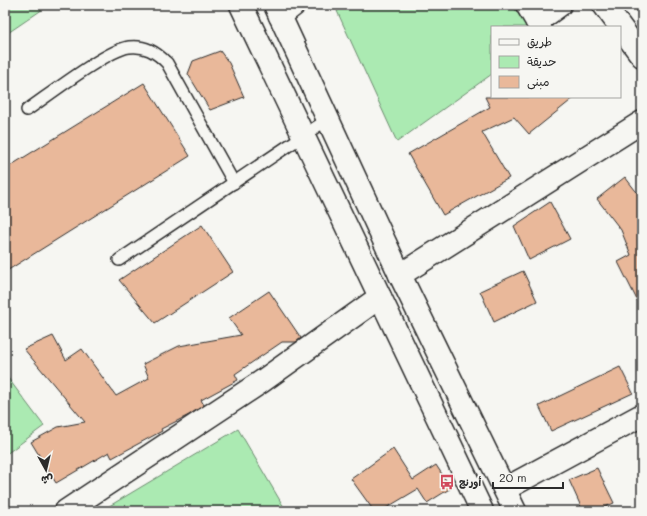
<svg xmlns="http://www.w3.org/2000/svg" width="647" height="516" font-family="Mali,'Playpen Sans Arabic',sans-serif">
<style>
.green{fill:#abeab2;stroke:#6b8a6e}
.building{fill:#e9b89a;stroke:#2b2b2b}
.lines{fill:none;stroke-linecap:round;stroke-linejoin:round}
.lane-casing{stroke:#2b2b2b;stroke-width:14}
.street-casing{stroke:#2b2b2b;stroke-width:25}
.secondary-casing{stroke:#2b2b2b;stroke-width:25}
.lane{stroke:#f6f6f2;stroke-width:11}
.street{stroke:#f6f6f2;stroke-width:22}
.secondary{stroke:#f6f6f2;stroke-width:22}
.labels{text-anchor:middle;stroke-width:3.5;stroke-linejoin:round;paint-order:stroke}
.poi-label{font-size:10px;font-weight:bold;fill:#2b2b2b;stroke:#f6f6f2;text-anchor:start}
</style>
<rect width="100%" height="100%" fill="#f6f6f2"/>
<filter id="ink" filterUnits="userSpaceOnUse"><feTurbulence type="fractalNoise" baseFrequency=".025" numOctaves="2"/><feDisplacementMap in="SourceGraphic" scale="8" xChannelSelector="R" yChannelSelector="G"/><feConvolveMatrix kernelMatrix="1 2 1 2 8 2 1 2 1" color-interpolation-filters="sRGB"/></filter>
<g filter="url(#ink)">
<g class="green">
<polygon points="5,5 49,5 5,35"/>
<polygon points="345,5 512,5 527,27 492,27 492,74 397,142 337,11"/>
<polygon points="5,374 44,426 5,455"/>
<polygon points="238,429 285,509 282,511 101,511"/>
</g>
<g class="building">
<polygon points="220,51 229,63 244,97 210,110 188,74 193,61"/>
<polygon points="144,83 190,156 5,272 5,169"/>
<polygon points="485,97 575,97 529,134 514,117 482,132 509,178 443,215 408,154 490,107"/>
<polygon points="625,177 642,199 642,310 618,262 631,255 621,230 597,199"/>
<polygon points="550,202 570,239 529,260 514,226"/>
<polygon points="202,225 233,272 155,323 119,280"/>
<polygon points="523,271 537,301 494,322 480,291"/>
<polygon points="269,291 301,338 296,342 282,342 235,374 238,380 201,400 204,405 189,415 161,429 162,431 112,458 109,452 56,483 31,442 58,427 85,422 24,349 53,336 66,360 82,349 116,396 149,378 143,364 179,346 241,335 229,318"/>
<polygon points="620,367 633,393 551,431 539,406"/>
<polygon points="393,449 413,480 436,465 451,488 427,503 418,489 381,511 374,511 351,479"/>
<polygon points="597,468 614,503 596,511 583,511 569,480"/>
</g>
<g class="lines">
<g class="lane-casing">
<g id="lane">
<path d="M27 110C49 95 107 50 129 47 145 45 156 52 167 63L234 183"/>
<polyline points="119,260 328,119"/>
</g>
</g>
<g class="street-casing">
<g id="street">
<polyline points="527,5 540,27"/>
<polyline points="604,5 642,56"/>
<polyline points="280,16 294,5"/>
<polyline points="537,22 560,5"/>
<polyline points="400,275 642,122"/>
<polyline points="505,489 642,415"/>
<polyline points="66,511 261,382 380,297"/>
</g>
</g>
<g class="secondary-casing">
<g id="secondary">
<polyline points="241,5 482,511"/>
<polyline points="275,5 400,275 515,511"/>
</g>
</g>
<use href="#lane" class="lane"/>
<use href="#street" class="street"/>
<use href="#secondary" class="secondary"/>
</g>
</g>
<defs>
<g id="bus-bare" transform="scale(1.2)"><path d="M-5-6H5V4H4V6H2V4H-2V6H-4V4H-5ZM-3.5-4V0h7V-4ZM-3.5 1.2v1.5H-2V1.2ZM2 1.2v1.5H3.5V1.2Z" fill="#d1495b" stroke="#f6f6f2" stroke-width="2.5" paint-order="stroke"/></g>
</defs>
<g fill-rule="evenodd">
<use href="#bus-bare" x="447" y="482"/>
</g>
<g class="labels">
<g class="poi-label">
<text x="459" y="486">أورنج</text>
</g>
</g>
<rect width="647" height="516" fill="none" stroke="#f6f6f2" stroke-width="20"/>
<rect x="10" y="10" width="627" height="496" fill="none" stroke="#2b2b2b" stroke-width="1.5" filter="url(#ink)"/>
<rect x="491" y="26" width="130" height="72" fill="#f6f6f2" stroke="#a5a5a2"/>
<rect x="499" y="39" width="20" height="6" fill="#f6f6f2" stroke="#a5a5a2"/>
<text x="527" y="46" font-size="12" fill="#2b2b2b">طريق</text>
<rect x="499" y="56" width="20" height="12" fill="#abeab2" stroke="#a5a5a2"/>
<text x="527" y="66" font-size="12" fill="#2b2b2b">حديقة</text>
<rect x="499" y="76" width="20" height="12" fill="#e9b89a" stroke="#a5a5a2"/>
<text x="527" y="86" font-size="12" fill="#2b2b2b">مبنى</text>
<g transform="translate(46 470) rotate(172)" stroke="#f6f6f2" stroke-width="3" paint-order="stroke">
<path d="M0-3L7 15L0 10L-7 15Z" fill="#2b2b2b"/>
<text y="-6" font-size="11" font-weight="bold" text-anchor="middle" fill="#2b2b2b">ش</text>
</g>
<path d="M493 482v6h70v-6" fill="none" stroke="#2b2b2b" stroke-width="2"/>
<text x="499" y="482" font-size="12" fill="#2b2b2b" stroke="#f6f6f2" stroke-width="3" paint-order="stroke">20 m</text>
</svg>
